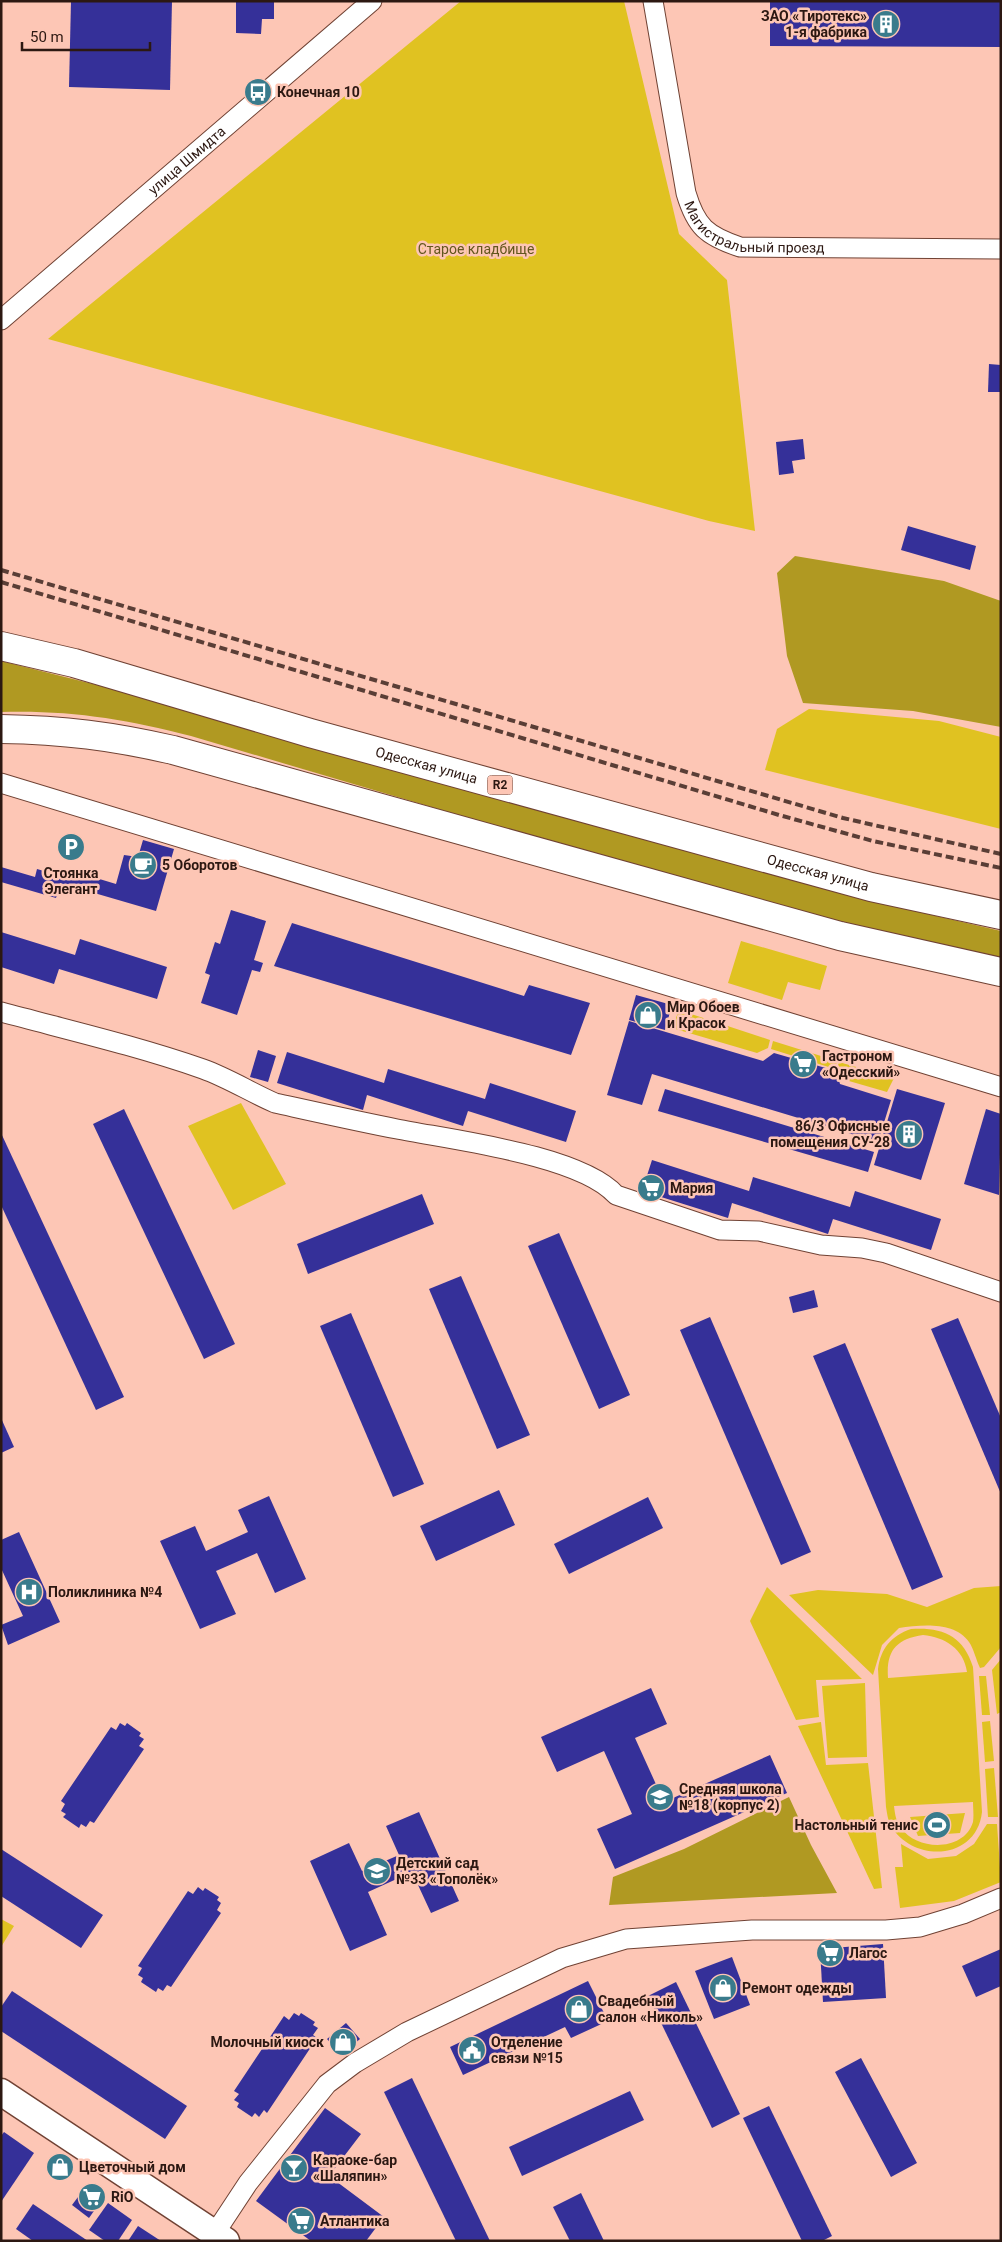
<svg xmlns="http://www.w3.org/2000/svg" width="1002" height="2242" font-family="Roboto,sans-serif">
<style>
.green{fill:#e0c221;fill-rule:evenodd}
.forest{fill:#b09922}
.building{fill:#353099}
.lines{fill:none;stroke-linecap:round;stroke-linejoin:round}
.street-casing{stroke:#704234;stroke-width:21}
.secondary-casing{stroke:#704234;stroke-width:29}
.primary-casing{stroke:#704234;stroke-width:30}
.street{stroke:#fff;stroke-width:19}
.secondary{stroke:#fff;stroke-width:26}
.primary{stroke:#fff;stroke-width:28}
.rail{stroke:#5a3e36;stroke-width:4;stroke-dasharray:8 4;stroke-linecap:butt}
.labels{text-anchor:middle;stroke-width:5;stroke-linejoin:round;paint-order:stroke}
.shield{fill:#fdc6b5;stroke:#6b4c43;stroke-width:1}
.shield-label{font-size:12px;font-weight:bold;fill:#2c1812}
.poi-label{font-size:14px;font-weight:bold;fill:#2c1812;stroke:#fdc6b5;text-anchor:start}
.street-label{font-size:14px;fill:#2c1812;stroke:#fdc6b5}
.park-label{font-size:14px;fill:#62561c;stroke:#fdc6b5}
</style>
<rect width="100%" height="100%" fill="#fdc6b5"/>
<g class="green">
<polygon points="461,1 624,1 679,234 727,280 755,531 709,521 48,339"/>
<polygon points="809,709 939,721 1001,737 1001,829 765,770 777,729"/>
<polygon points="741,941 827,966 820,990 788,982 782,1000 728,983"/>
<polygon points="679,1010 770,1040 768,1048 757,1053 672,1028"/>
<polygon points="773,1041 837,1061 835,1069 771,1049"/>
<polygon points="839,1062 894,1078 887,1092 842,1079 837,1069"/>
<polygon points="241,1103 286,1184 233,1210 188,1126"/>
<path d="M1001 1586V1647L984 1667 980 1668C976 1660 974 1649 969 1642 954 1621 921 1625 899 1628L882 1645 873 1675 789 1595 818 1590 887 1594 927 1607 974 1588Z"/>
<polygon points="767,1587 862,1679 816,1680 819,1717 796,1720 750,1621"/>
<path d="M911 1629C942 1627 963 1635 973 1667L982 1812C977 1860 914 1864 891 1826 888 1821 887 1813 886 1807L878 1669C881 1648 891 1636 911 1629ZM923 1635C945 1637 964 1649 967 1672L888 1678C886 1651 896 1639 923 1635ZM973 1802C973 1808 974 1815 973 1822 964 1852 917 1851 901 1828 896 1822 895 1814 894 1806Z"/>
<polygon points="1001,1659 1001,1712 997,1714 992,1670"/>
<polygon points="979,1676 986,1676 990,1715 982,1715"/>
<polygon points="865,1683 867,1757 828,1758 822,1686"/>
<polygon points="990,1721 994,1761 985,1762 982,1722"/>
<polygon points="821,1722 826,1765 868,1763 882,1888 874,1889 798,1726"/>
<polygon points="994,1768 998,1817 988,1817 985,1769"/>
<polygon points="965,1813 960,1833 918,1836 910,1817"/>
<polygon points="987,1824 997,1824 1001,1882 954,1901 900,1908 895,1867 903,1867 901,1844 928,1859 956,1856 974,1844"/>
<polygon points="1,1919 14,1926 1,1947"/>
</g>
<g class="forest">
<polygon points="795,556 944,581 1001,601 1001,727 913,711 803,703 787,656 777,573"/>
<path d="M1 661 333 744 584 821 850 896 1001 931V964L709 889 191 736C125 719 70 710 1 712Z"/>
<polygon points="789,1797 811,1845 837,1893 609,1905 613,1877 684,1849"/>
</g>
<g class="building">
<polygon points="71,1 172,1 170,90 69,87"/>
<polygon points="236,1 274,1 274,19 262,19 261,34 236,33"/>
<polygon points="770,1 1001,1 1001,47 770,46"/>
<polygon points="989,364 1001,365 1001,392 988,392"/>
<polygon points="803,439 805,459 792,461 794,473 779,475 776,442"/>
<polygon points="908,526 976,546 970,570 901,550"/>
<polygon points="143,840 174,849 156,911 60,883 56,898 1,882 1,867 35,877 37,869 61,876 63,868 116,884 124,855 138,857"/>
<polygon points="231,910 266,921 254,960 263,963 260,972 252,970 237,1015 201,1003 210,975 205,973 215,942 220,944"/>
<polygon points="292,923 524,996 529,985 590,1003 571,1055 274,966"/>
<polygon points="1,932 75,955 80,939 167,967 157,999 59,969 54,984 1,967"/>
<polygon points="636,995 672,1005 665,1030 629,1020"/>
<polygon points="629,1021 763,1061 774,1053 836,1071 840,1084 891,1100 878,1142 652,1074 642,1105 607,1095"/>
<polygon points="258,1050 276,1056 268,1082 250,1077"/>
<polygon points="287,1052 384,1083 388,1069 485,1099 490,1083 576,1111 566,1142 468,1111 463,1126 367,1095 363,1110 277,1083"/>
<polygon points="665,1089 874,1152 868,1172 658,1111"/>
<polygon points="897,1089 945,1103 921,1180 874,1165"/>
<polygon points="124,1109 235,1344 204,1359 93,1124"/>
<polygon points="986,1109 1001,1114 999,1195 964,1184"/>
<polygon points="1,1133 124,1397 96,1410 1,1205"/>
<polygon points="652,1160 749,1191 753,1177 850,1207 855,1191 941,1219 931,1250 833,1219 828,1234 732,1203 728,1218 642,1191"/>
<polygon points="422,1194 434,1224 308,1274 297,1244"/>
<polygon points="559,1233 630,1395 599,1409 528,1246"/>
<polygon points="461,1276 530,1435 497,1449 429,1289"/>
<polygon points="814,1290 818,1307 793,1313 789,1297"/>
<polygon points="351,1313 424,1484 393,1497 320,1326"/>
<polygon points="710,1317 811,1552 781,1565 680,1330"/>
<polygon points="958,1318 1001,1418 1001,1494 931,1329"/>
<polygon points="845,1343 943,1577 912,1590 813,1356"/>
<polygon points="1,1418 14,1447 1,1453"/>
<polygon points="499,1490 515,1525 436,1561 420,1526"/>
<polygon points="269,1496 306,1579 275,1593 257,1553 216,1571 236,1614 200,1629 160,1541 195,1526 206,1551 248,1532 238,1510"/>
<polygon points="648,1497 663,1528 569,1574 554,1544"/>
<polygon points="19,1532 60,1622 8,1645 1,1625 23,1616 1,1568 1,1540"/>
<polygon points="651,1688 667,1724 635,1738 664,1802 770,1755 787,1793 615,1869 597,1829 632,1814 604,1751 557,1772 541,1737"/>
<polygon points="120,1723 125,1726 127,1723 141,1733 139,1736 144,1739 139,1746 144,1749 94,1823 90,1821 86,1827 81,1824 79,1828 63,1817 66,1814 61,1811 65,1804 61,1801 111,1727 116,1730"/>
<polygon points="419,1812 459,1901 431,1913 412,1872 368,1892 387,1935 350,1951 310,1861 349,1843 362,1871 399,1855 386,1826"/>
<polygon points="1,1849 103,1915 81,1948 1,1896"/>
<polygon points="198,1887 203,1891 205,1888 219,1897 217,1900 221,1903 217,1910 221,1913 171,1987 167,1985 163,1991 158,1988 156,1992 141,1982 143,1978 138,1975 142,1968 138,1966 188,1891 193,1894"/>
<polygon points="883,1944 886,1998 823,2002 820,1949"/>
<polygon points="1001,1949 1001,1986 976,1997 962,1966"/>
<polygon points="732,1957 750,2005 714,2019 695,1971"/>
<polygon points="588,1981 608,2021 571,2038 565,2027 463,2075 450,2047"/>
<polygon points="676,1982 740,2114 712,2128 648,1996"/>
<polygon points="12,1991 187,2106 165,2139 1,2031 1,2007"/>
<polygon points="294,2013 299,2016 301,2013 315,2022 313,2025 318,2028 313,2035 317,2038 267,2113 264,2110 259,2117 255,2113 252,2117 237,2107 239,2103 234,2100 239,2094 234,2091 284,2016 289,2020"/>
<polygon points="346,2023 360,2039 341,2055 327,2039"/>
<polygon points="861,2058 917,2163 891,2177 835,2072"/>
<polygon points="412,2078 490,2241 456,2241 384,2092"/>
<polygon points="630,2091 644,2120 522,2176 509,2147"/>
<polygon points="769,2106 832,2236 822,2241 802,2241 743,2118"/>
<polygon points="325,2108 361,2134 329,2176 384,2217 366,2241 311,2241 256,2201"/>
<polygon points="4,2132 34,2153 1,2202 1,2136"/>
<polygon points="84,2189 101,2201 89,2218 72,2205"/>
<polygon points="581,2193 604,2241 570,2241 553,2207"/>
<polygon points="108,2203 132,2220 118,2241 105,2241 89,2230"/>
<polygon points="33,2204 88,2241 33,2241 16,2229"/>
<polygon points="138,2226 161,2241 128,2241"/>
</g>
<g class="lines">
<g class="street-casing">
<g id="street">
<path id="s1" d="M653 1 686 193C696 227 707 236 740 247L1001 249"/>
<path id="s2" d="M1 320 372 1"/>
<polyline points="1,783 1001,1087"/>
<path d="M1 1012C68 1030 137 1046 203 1069 228 1078 250 1092 275 1103 316 1112 356 1121 397 1129 452 1140 580 1155 616 1195L720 1230 759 1231 821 1245 862 1248 886 1253 1001 1292"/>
<polyline points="215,2233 248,2183 327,2084 355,2063 407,2032 562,1958 626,1939 752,1930 886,1930 920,1927 963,1914 1001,1898"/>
</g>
</g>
<g class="secondary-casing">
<polyline id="secondary" points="1,2092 226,2241"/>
</g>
<g class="primary-casing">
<g id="primary">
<path id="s3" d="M1 646 74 663 310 733 871 887 1001 915"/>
<path d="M1 729C64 730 112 736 173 750L840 936 1001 972"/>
</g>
</g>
<use href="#street" class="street"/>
<use href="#secondary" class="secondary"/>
<use href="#primary" class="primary"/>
<g class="rail">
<polyline points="1,570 843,818 1001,854"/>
<polyline points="1,582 779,815 873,841 1001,868"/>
</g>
</g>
<defs>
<g id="building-disc" transform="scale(1.4375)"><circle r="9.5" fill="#397b8c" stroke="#fdc6b5"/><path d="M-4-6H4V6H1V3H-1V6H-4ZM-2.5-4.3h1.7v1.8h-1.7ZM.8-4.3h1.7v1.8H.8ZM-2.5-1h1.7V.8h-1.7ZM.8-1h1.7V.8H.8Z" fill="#fff"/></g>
<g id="bus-disc" transform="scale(1.4375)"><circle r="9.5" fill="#397b8c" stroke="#fdc6b5"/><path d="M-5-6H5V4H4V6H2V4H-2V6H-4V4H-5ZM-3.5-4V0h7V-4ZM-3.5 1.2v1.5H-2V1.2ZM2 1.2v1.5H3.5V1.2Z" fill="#fff"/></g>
<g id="parking-disc" transform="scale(1.4375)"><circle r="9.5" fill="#397b8c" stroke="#fdc6b5"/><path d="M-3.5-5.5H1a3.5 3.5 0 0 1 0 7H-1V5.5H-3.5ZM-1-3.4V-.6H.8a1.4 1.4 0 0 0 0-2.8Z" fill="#fff"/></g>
<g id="cafe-disc" transform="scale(1.4375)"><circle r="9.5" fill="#397b8c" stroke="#fdc6b5"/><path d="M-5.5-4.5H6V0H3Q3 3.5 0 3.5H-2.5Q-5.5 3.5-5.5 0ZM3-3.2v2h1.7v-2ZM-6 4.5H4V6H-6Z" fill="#fff"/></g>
<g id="shop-disc" transform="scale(1.4375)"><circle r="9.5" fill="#397b8c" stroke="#fdc6b5"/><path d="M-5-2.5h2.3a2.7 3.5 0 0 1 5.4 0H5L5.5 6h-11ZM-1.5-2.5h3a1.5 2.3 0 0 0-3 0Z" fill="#fff"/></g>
<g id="supermarket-disc" transform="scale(1.4375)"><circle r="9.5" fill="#397b8c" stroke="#fdc6b5"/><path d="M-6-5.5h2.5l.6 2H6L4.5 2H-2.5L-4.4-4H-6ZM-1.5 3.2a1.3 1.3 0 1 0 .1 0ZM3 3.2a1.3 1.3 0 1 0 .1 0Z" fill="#fff"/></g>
<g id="hospital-disc" transform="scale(1.4375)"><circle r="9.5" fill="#397b8c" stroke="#fdc6b5"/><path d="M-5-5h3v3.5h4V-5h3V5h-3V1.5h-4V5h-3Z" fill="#fff"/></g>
<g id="school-disc" transform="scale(1.4375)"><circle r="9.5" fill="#397b8c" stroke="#fdc6b5"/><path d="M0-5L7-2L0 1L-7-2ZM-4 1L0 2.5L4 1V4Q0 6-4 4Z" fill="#fff"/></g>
<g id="stadium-disc" transform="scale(1.4375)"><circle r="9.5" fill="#397b8c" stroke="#fdc6b5"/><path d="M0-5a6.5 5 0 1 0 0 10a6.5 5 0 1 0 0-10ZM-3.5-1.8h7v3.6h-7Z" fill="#fff"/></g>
<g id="civic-disc" transform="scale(1.4375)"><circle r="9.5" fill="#397b8c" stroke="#fdc6b5"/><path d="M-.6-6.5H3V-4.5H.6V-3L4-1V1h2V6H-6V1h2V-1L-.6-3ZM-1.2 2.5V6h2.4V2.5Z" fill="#fff"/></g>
<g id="bar-disc" transform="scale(1.4375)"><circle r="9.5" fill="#397b8c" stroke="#fdc6b5"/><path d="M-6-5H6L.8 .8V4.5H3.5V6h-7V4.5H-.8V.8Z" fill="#fff"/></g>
</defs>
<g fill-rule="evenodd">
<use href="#building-disc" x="886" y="24"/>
<use href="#bus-disc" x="258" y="92"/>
<use href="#parking-disc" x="71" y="847"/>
<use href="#cafe-disc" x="143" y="865"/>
<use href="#shop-disc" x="648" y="1015"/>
<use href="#supermarket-disc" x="803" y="1064"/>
<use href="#building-disc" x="909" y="1134"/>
<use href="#supermarket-disc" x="651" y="1188"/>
<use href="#hospital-disc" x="29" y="1592"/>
<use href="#school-disc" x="660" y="1797"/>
<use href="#stadium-disc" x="937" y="1825"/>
<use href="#school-disc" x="377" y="1871"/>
<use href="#supermarket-disc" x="830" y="1953"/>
<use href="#shop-disc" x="723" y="1988"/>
<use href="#shop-disc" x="579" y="2009"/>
<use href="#shop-disc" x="343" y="2042"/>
<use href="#civic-disc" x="472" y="2050"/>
<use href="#shop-disc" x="60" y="2167"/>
<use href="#bar-disc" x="294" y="2168"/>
<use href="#supermarket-disc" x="92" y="2197"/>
<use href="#supermarket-disc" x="301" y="2221"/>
</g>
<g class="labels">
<rect class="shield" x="487.5" y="775.5" width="25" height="19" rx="4"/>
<g class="shield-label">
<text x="500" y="789">R2</text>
</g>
<g class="poi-label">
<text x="867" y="21" text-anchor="end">ЗАО «Тиротекс»<tspan x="867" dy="16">1-я фабрика</tspan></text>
<text x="277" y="97">Конечная 10</text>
<text x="162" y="870">5 Оборотов</text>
<text x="71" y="878" text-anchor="middle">Стоянка<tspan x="71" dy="16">Элегант</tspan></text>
<text x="667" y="1012">Мир Обоев<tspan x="667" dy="16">и Красок</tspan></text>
<text x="822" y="1061">Гастроном<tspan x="822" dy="16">«Одесский»</tspan></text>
<text x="890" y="1131" text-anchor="end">86/3 Офисные<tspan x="890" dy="16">помещения СУ-28</tspan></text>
<text x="670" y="1193">Мария</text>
<text x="48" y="1597">Поликлиника №4</text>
<text x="679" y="1794">Средняя школа<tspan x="679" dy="16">№18 (корпус 2)</tspan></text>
<text x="918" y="1830" text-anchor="end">Настольный тенис</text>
<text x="396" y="1868">Детский сад<tspan x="396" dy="16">№33 «Тополёк»</tspan></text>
<text x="849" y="1958">Лагос</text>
<text x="742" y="1993">Ремонт одежды</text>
<text x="598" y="2006">Свадебный<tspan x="598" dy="16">салон «Николь»</tspan></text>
<text x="324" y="2047" text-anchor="end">Молочный киоск</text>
<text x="491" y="2047">Отделение<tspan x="491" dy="16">связи №15</tspan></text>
<text x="313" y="2165">Караоке-бар<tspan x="313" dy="16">«Шаляпин»</tspan></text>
<text x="79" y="2172">Цветочный дом</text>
<text x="111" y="2202">RiO</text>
<text x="320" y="2226">Атлантика</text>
</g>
<g class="street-label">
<text dy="5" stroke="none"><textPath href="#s2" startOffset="245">улица Шмидта</textPath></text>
<text dy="5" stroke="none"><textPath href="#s1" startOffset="282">Магистральный проезд</textPath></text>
<text dy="5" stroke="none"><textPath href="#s3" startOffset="442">Одесская улица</textPath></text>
<text dy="5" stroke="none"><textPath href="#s3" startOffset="848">Одесская улица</textPath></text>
</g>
<g class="park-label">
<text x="476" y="254">Старое кладбище</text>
</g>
</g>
<rect width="1002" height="2242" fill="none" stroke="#2c1812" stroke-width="5"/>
<path d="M22 42v8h128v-8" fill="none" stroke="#2c1812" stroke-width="2.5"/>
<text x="30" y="42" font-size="15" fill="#2c1812" stroke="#fdc6b5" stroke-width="4" paint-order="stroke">50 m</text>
</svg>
